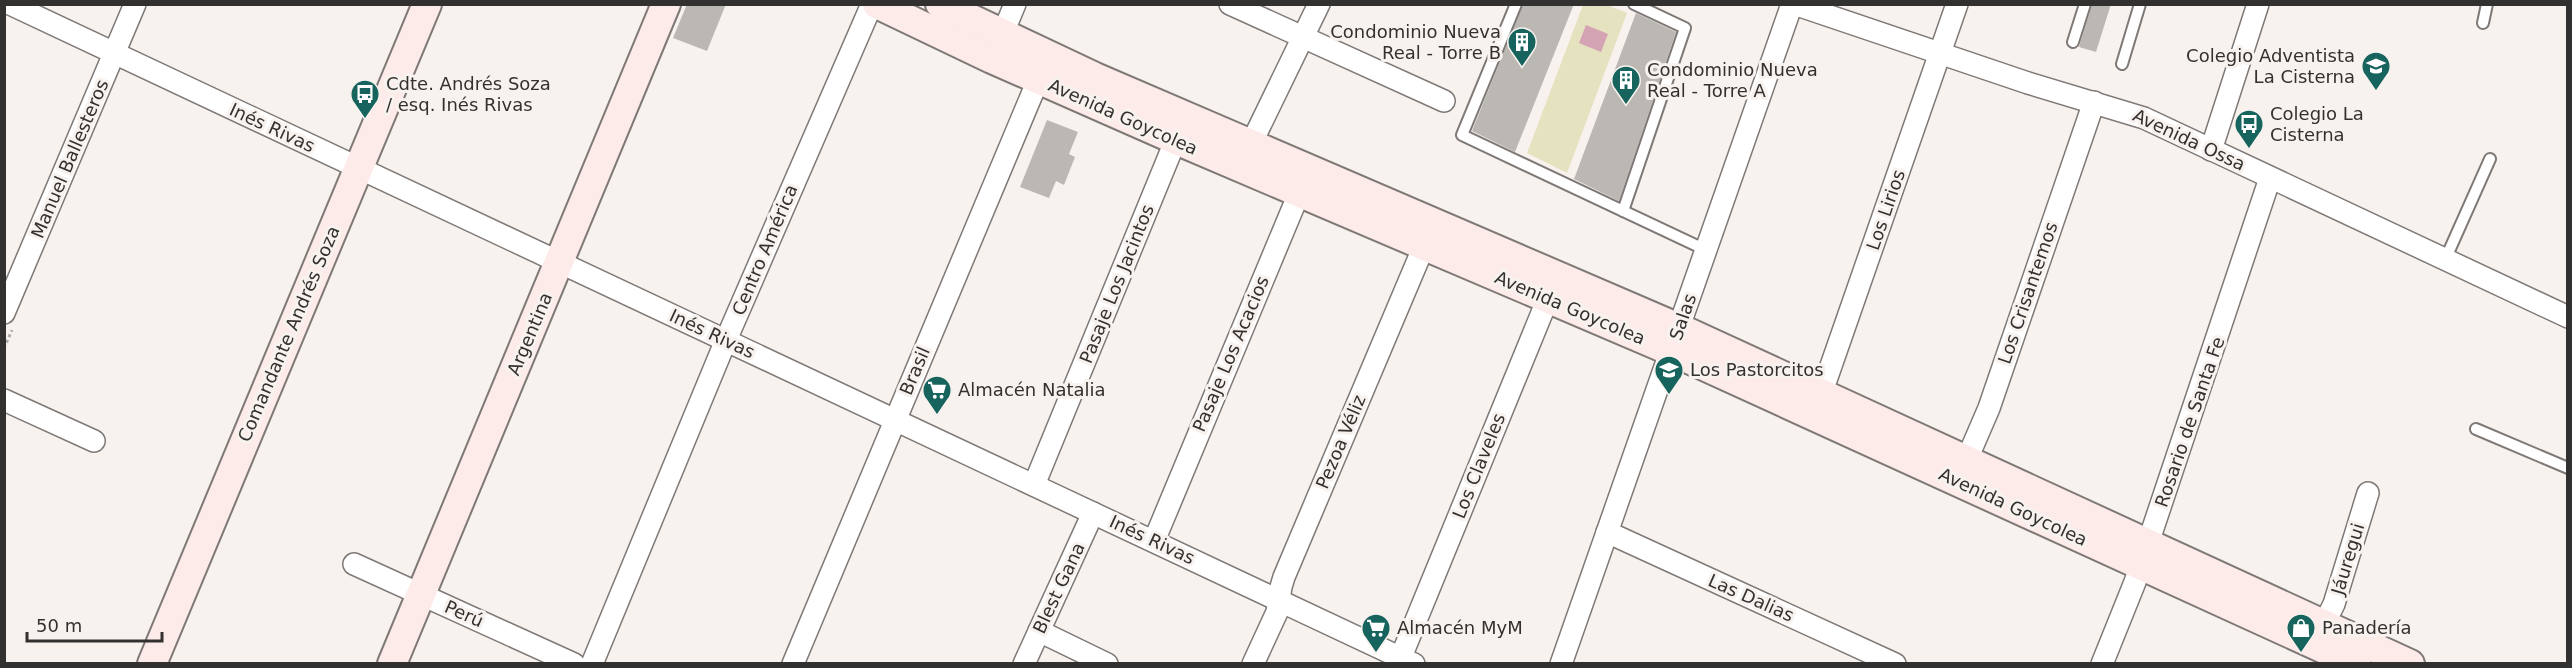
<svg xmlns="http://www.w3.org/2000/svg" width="2572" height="668" font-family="'DejaVu Sans',sans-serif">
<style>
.green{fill:#e4e2bf}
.water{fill:#d4a3b4}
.building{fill:#bbb8b3}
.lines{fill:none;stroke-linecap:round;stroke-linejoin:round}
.lane-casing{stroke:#7e7976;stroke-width:14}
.street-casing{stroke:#7e7976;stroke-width:24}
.secondary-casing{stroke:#7e7976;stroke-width:32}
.path{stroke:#b0aca9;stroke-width:3;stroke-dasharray:3 3;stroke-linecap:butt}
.lane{stroke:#fff;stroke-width:10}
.street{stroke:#fff;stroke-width:21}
.secondary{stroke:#fdebea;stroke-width:28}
.labels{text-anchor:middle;stroke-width:6;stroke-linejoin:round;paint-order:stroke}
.poi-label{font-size:18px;fill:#33312f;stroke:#f8f2ef;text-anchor:start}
.street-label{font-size:18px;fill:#33312f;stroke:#f8f2ef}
</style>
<rect width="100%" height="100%" fill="#f8f2ef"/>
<polygon class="green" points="1583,5 1607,5 1627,13 1567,173 1527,153"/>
<polygon class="water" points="1586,25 1608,34 1601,52 1579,43"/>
<g class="building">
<polygon points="687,4 726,4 707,51 673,38"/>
<polygon points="1523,4 1574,4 1515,152 1472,131"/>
<polygon points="2092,4 2111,4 2096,52 2079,47"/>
<polygon points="1636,13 1676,32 1619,201 1574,179"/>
<polygon points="1047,120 1078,132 1069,154 1075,157 1064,185 1056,181 1049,198 1020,187"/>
</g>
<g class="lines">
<g class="lane-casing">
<g id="lane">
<polyline points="1516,4 1462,135 1706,250"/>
<polyline points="2483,23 2487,4"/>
<polyline points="2073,42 2085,4"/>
<polyline points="2122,64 2140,4"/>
<polyline points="1623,211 1685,28 1634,4"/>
<polyline points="2445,260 2490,159"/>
<polyline points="2476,429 2568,468"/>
</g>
</g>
<g class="street-casing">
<g id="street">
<polyline points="10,4 1414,664"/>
<polyline points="1230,4 1444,101"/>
<polyline points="1794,4 2028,83 2144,118 2568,317"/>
<polyline points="998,45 1015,4"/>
<polyline points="1251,144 1319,4"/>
<polyline points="2211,150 2258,4"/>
<polyline points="4,313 135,4"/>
<polyline points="4,400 94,441"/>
<polyline points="1817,406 1957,4"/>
<polyline points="1961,473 1989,408 2094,102"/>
<polyline points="1034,485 1181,127"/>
<polyline points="1607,532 1895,664"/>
<polyline points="1154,541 1305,179"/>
<polyline points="354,564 574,664"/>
<polyline points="2324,624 2334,604 2368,493"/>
<polyline points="1039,631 1107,664"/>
<polyline points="1401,657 1553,286"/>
<polyline points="592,664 726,340 872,4"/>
<polyline points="793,664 1038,80"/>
<polyline points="1024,664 1093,513"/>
<polyline points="1253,664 1277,612 1281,587 1284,577 1424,246 1432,236"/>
<polyline points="1561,664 1792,4"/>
<polyline points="2102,664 2135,582 2270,178"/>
</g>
</g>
<g class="secondary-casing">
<g id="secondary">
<polyline points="877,4 992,59 1176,140 1671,351 2357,664"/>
<polyline points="940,4 1095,77 1679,328 2410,664"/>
<polyline points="152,664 427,4"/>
<polyline points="392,664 666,4"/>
</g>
</g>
<polyline class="path" points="4,348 12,330"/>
<use href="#lane" class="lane"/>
<use href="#street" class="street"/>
<use href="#secondary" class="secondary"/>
</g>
<defs>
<g id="building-pin" transform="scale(1.5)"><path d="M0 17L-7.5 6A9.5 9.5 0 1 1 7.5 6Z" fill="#17645e" stroke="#f8f2ef"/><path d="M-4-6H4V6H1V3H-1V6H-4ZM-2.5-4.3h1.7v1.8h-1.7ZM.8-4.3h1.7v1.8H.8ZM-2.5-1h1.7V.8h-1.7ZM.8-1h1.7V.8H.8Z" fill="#fff"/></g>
<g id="school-pin" transform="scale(1.5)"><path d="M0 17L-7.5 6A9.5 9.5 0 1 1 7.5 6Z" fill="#17645e" stroke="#f8f2ef"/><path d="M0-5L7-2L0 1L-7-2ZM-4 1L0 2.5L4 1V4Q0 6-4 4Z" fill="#fff"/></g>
<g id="bus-pin" transform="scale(1.5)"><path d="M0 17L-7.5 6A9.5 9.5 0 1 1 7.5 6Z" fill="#17645e" stroke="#f8f2ef"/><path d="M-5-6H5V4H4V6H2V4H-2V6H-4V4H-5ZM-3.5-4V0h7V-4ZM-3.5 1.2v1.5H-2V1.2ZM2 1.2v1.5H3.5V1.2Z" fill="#fff"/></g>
<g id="supermarket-pin" transform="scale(1.5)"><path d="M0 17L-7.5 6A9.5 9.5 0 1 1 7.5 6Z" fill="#17645e" stroke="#f8f2ef"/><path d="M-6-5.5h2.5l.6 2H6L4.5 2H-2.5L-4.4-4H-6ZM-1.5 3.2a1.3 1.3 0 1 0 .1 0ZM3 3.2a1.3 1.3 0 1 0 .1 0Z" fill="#fff"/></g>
<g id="shop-pin" transform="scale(1.5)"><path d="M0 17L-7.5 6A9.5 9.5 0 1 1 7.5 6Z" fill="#17645e" stroke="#f8f2ef"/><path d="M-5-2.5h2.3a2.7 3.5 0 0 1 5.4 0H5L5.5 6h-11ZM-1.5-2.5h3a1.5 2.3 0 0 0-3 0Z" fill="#fff"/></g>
</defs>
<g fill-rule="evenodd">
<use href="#building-pin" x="1522" y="42"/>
<use href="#school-pin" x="2376" y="66"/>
<use href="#building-pin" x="1626" y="80"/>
<use href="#bus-pin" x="365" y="94"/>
<use href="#bus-pin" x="2249" y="124"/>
<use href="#school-pin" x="1669" y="370"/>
<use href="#supermarket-pin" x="937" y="390"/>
<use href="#supermarket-pin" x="1376" y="628"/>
<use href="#shop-pin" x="2301" y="628"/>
</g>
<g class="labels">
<g class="poi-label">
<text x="1501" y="38" text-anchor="end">Condominio Nueva<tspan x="1501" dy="21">Real - Torre B</tspan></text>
<text x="2355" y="62" text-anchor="end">Colegio Adventista<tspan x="2355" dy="21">La Cisterna</tspan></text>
<text x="1647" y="76">Condominio Nueva<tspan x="1647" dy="21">Real - Torre A</tspan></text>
<text x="386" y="90">Cdte. Andrés Soza<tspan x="386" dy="21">/ esq. Inés Rivas</tspan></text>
<text x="2270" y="120">Colegio La<tspan x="2270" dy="21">Cisterna</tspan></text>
<text x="1690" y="376">Los Pastorcitos</text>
<text x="958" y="396">Almacén Natalia</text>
<text x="1397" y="634">Almacén MyM</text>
<text x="2322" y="634">Panadería</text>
</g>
<g class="street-label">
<text transform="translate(1123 117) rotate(24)" y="6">Avenida Goycolea</text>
<text transform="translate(272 128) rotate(25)" y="6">Inés Rivas</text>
<text transform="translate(2189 140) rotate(25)" y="6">Avenida Ossa</text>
<text transform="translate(70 159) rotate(-67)" y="6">Manuel Ballesteros</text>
<text transform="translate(1886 210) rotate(-71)" y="6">Los Lirios</text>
<text transform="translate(765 250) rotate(-67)" y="6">Centro América</text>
<text transform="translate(1117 284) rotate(-68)" y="6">Pasaje Los Jacintos</text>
<text transform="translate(2028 293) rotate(-71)" y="6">Los Crisantemos</text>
<text transform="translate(1570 308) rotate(23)" y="6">Avenida Goycolea</text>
<text transform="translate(1683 317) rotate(-71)" y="6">Salas</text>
<text transform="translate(289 334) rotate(-67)" y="6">Comandante Andrés Soza</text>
<text transform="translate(530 334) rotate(-67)" y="6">Argentina</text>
<text transform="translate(712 334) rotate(25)" y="6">Inés Rivas</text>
<text transform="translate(1231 354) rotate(-67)" y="6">Pasaje Los Acacios</text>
<text transform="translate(915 371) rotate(-67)" y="6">Brasil</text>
<text transform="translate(2190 422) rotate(-71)" y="6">Rosario de Santa Fe</text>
<text transform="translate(1341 442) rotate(-67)" y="6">Pezoa Véliz</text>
<text transform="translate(1479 466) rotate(-68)" y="6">Los Claveles</text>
<text transform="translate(2013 507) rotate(25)" y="6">Avenida Goycolea</text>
<text transform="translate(1152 540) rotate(25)" y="6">Inés Rivas</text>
<text transform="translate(2348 559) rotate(-73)" y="6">Jáuregui</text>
<text transform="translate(1059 588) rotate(-65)" y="6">Blest Gana</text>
<text transform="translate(1751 598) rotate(24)" y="6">Las Dalias</text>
<text transform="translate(464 614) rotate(24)" y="6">Perú</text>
</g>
</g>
<rect width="2572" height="668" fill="none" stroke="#33312f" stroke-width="12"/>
<path d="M27 632v9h135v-9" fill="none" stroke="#33312f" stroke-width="3"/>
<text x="36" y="632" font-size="18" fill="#33312f" stroke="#f8f2ef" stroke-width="4.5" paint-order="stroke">50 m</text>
</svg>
